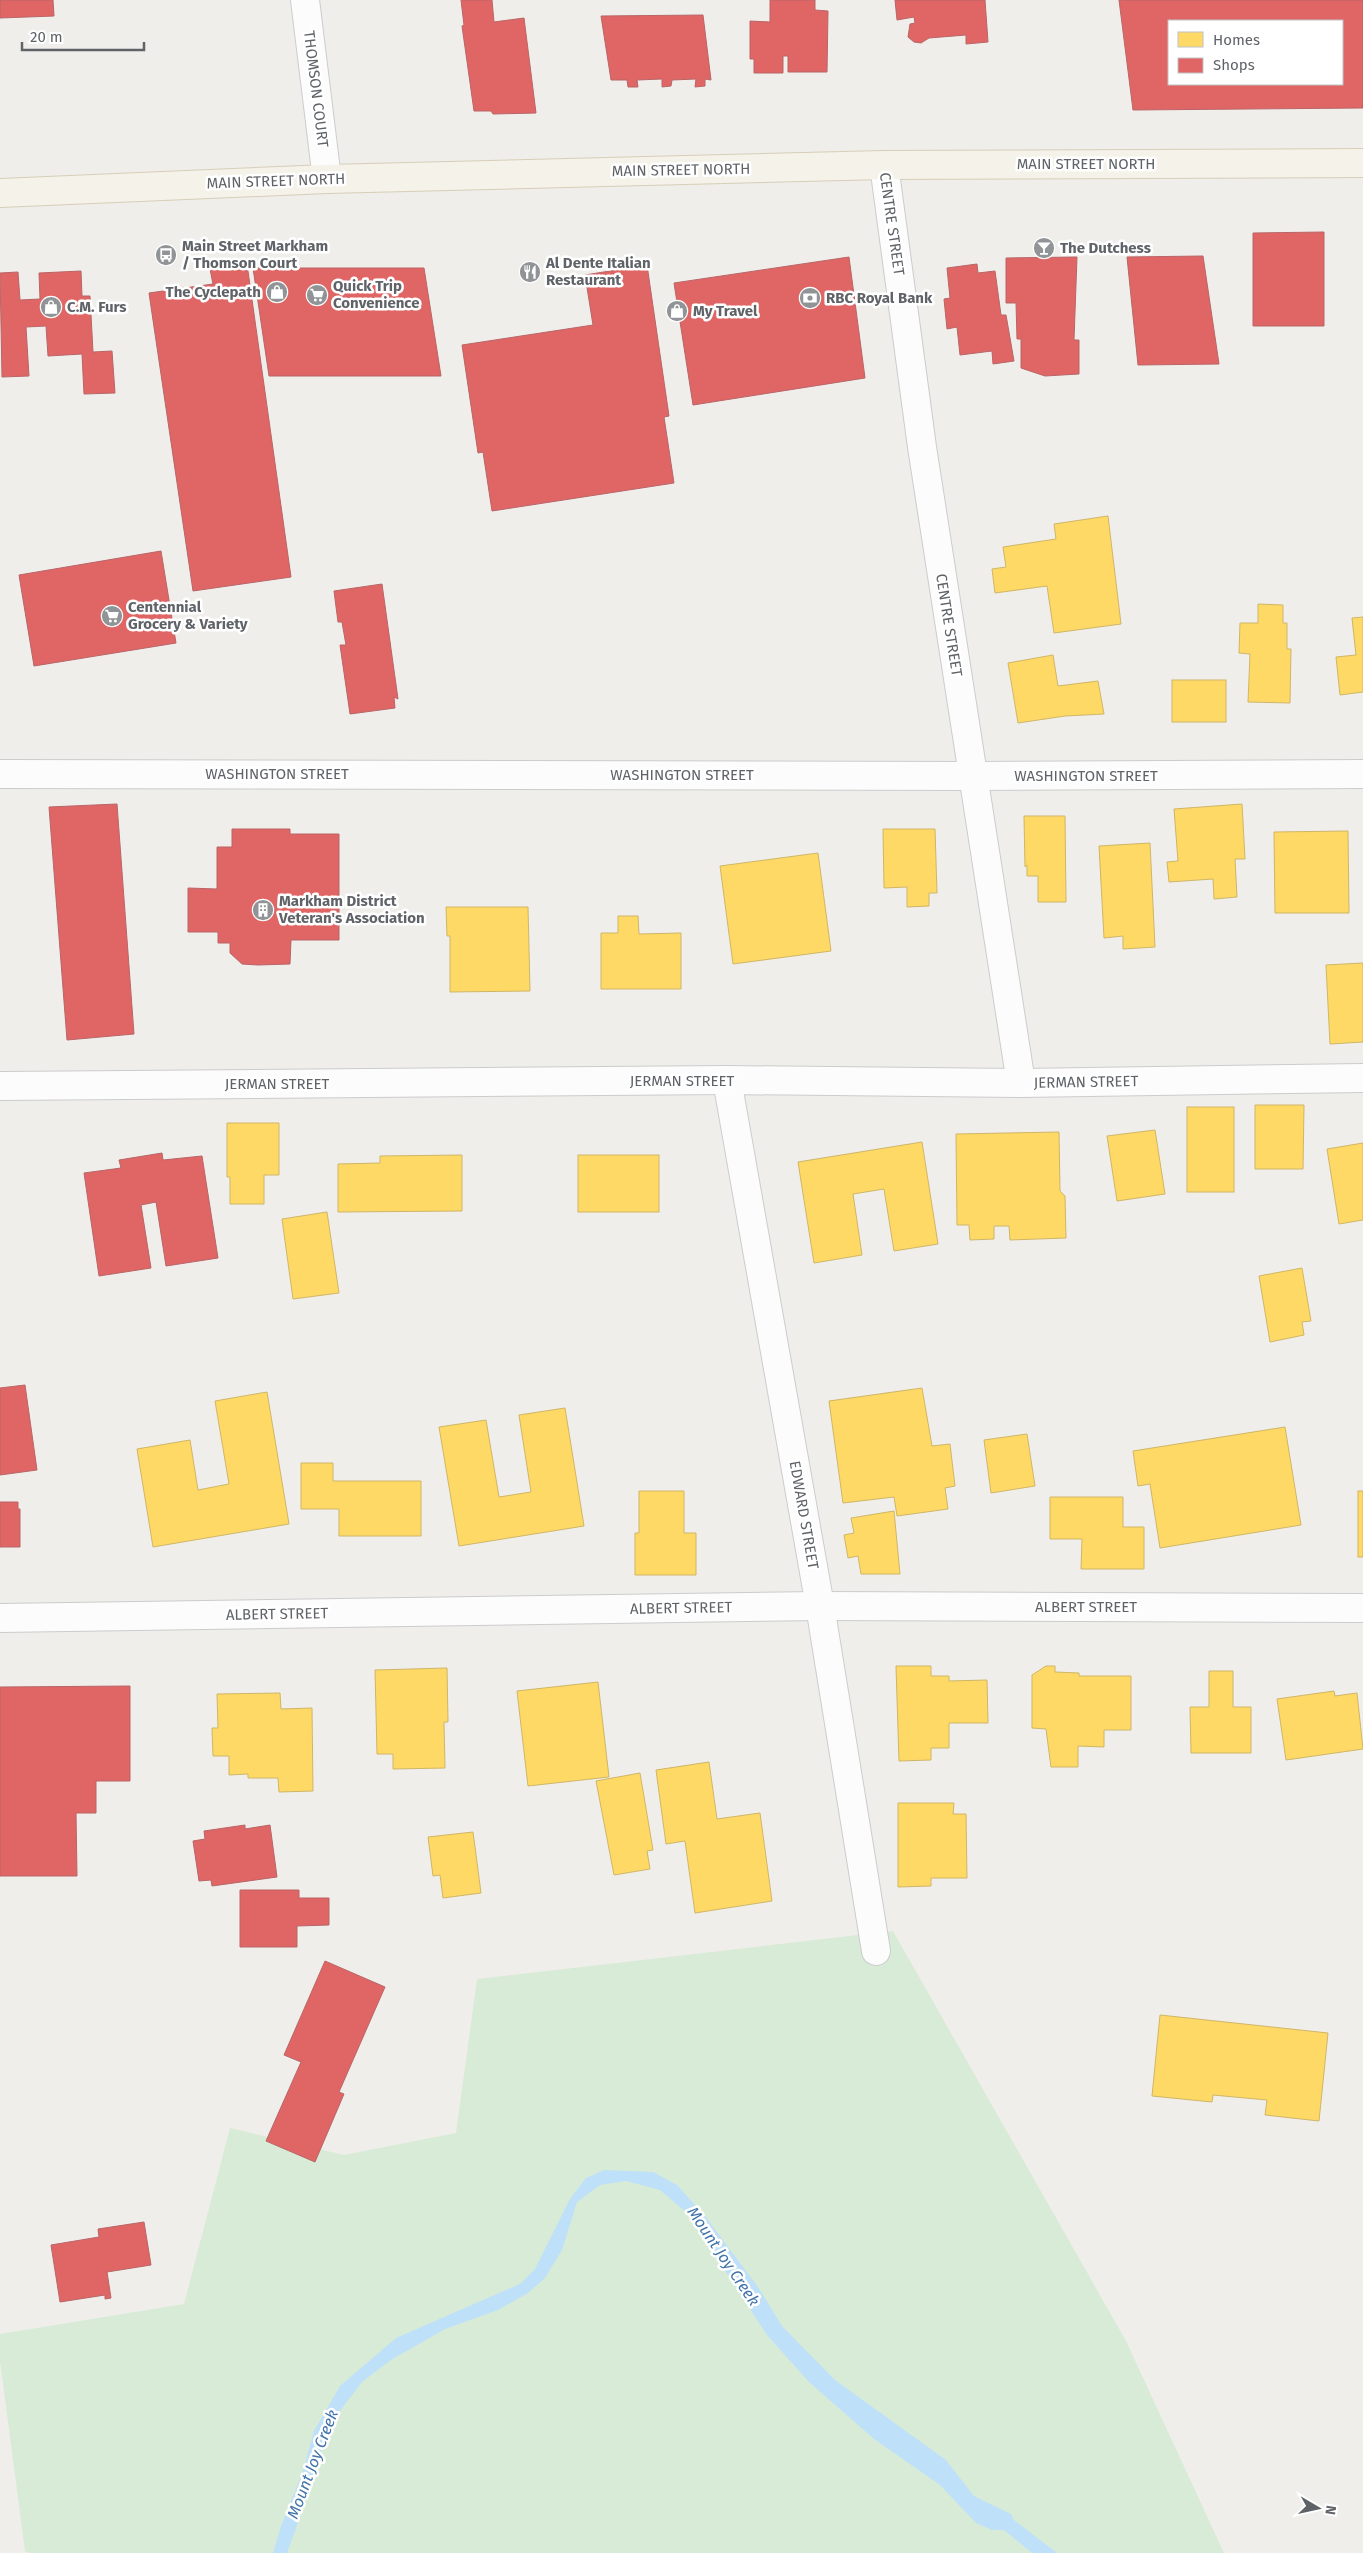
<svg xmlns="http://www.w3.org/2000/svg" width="1363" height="2553" font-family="'Fira Sans',sans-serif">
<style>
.green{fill:#d8ebd6}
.water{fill:#bfe0f9}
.homes{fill:#ffd966;stroke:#cfb667}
.shops{fill:#e06666;stroke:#b96567;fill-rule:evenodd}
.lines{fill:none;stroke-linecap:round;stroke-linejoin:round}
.street-casing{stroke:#cbcccc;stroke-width:30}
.primary-casing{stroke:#d7ceb8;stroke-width:30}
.street{stroke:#fdfcfc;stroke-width:28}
.primary{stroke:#f4f2e9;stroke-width:28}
.labels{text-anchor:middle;stroke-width:5;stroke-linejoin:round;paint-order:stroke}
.street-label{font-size:15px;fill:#5f6368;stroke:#fff}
.poi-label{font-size:15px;font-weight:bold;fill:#5f6368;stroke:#fff;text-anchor:start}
.water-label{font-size:16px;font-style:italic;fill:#4174aa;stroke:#fff}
</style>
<rect width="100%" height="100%" fill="#efeeea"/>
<polygon class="green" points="893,1931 1126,2341 1224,2553 30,2553 25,2551 0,2361 0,2334 184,2304 230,2128 344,2155 456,2133 477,1979"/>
<polygon class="water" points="604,2170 653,2172 677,2185 705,2216 758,2287 782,2326 835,2380 946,2460 974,2496 1011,2514 1014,2520 1057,2553 1032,2553 1004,2530 992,2530 976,2523 940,2485 874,2439 809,2382 767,2335 688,2214 660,2190 626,2181 600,2185 577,2202 562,2250 545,2278 528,2293 498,2310 445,2329 391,2360 362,2382 339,2412 321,2451 307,2498 287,2553 273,2553 281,2526 303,2471 314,2431 340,2386 396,2338 520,2284 535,2269 570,2199 586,2178"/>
<g class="homes">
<polygon points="1108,516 1121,624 1054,633 1047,586 995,593 992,569 1006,567 1003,547 1056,539 1054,524"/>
<polygon points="1258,604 1283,605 1283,623 1287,623 1287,649 1291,649 1290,703 1248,702 1250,654 1239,653 1240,623 1258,623"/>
<polygon points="1363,617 1363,692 1340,695 1336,657 1356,655 1352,618"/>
<polygon points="1053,655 1058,686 1098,681 1104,714 1065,716 1018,723 1008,663"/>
<rect x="1172" y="680" width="54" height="42"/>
<polygon points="1242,804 1245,859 1235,859 1237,897 1214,899 1213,879 1169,882 1167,862 1178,861 1174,809"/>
<polygon points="1024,816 1065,816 1066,902 1038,902 1038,876 1027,876 1027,865 1025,867"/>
<polygon points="883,829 935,829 937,893 929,893 929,906 907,907 907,887 884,888"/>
<polygon points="1348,831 1349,913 1275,913 1274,832"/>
<polygon points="1150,843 1155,947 1123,949 1123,936 1104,938 1099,846"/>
<polygon points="818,853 831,951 733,964 720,866"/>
<polygon points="446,907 528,907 530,991 450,992 450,936 447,936"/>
<polygon points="618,916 638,916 639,934 681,933 681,989 601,989 601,933 618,933"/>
<polygon points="1363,963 1363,1042 1330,1044 1326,965"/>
<polygon points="1255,1105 1304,1105 1303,1169 1255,1169"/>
<rect x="1187" y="1107" width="47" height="85"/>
<polygon points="227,1123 279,1123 279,1175 264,1175 264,1204 230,1204 230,1177 227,1177"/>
<polygon points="1155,1130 1165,1194 1117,1201 1107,1136"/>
<polygon points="1059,1132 1060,1191 1065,1196 1066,1238 1010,1240 1009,1226 994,1226 994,1239 970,1240 969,1225 957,1225 956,1134"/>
<polygon points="922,1142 938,1244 894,1251 884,1189 853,1194 862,1255 814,1263 798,1162"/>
<polygon points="1363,1143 1363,1220 1339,1224 1327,1149"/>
<polygon points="462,1155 462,1211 338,1212 338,1164 380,1163 380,1156"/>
<rect x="578" y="1155" width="81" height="57"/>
<polygon points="327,1212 339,1293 293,1299 282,1219"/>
<polygon points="1302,1268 1311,1321 1302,1322 1304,1335 1270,1342 1259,1276"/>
<polygon points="922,1388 932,1446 950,1444 955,1486 945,1488 948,1509 897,1516 894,1497 843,1503 829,1401"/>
<polygon points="267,1392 289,1524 153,1547 137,1449 190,1440 198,1490 229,1484 215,1401"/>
<polygon points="565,1408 584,1526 459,1546 439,1427 486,1420 499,1497 531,1492 519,1415"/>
<polygon points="1285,1427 1301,1525 1160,1548 1150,1484 1138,1486 1133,1451"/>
<polygon points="1027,1434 1035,1486 991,1493 984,1440"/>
<polygon points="301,1463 333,1463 333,1481 421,1481 421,1536 339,1536 339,1509 301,1509"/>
<polygon points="639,1491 684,1491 684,1533 696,1533 696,1575 635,1575 635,1533 639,1533"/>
<rect x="1358" y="1491" width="5" height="66"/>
<polygon points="1050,1497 1123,1497 1123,1527 1144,1527 1144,1569 1081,1569 1082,1539 1050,1539"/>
<polygon points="894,1511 900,1574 861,1574 858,1556 848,1558 844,1535 854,1533 851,1518"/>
<polygon points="896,1666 931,1666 931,1676 949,1676 949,1681 987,1680 988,1723 949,1723 949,1748 931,1748 931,1760 899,1761"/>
<polygon points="1046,1666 1055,1666 1055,1672 1079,1673 1079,1676 1131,1676 1131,1730 1104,1730 1104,1747 1078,1746 1078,1767 1051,1767 1046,1729 1032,1728 1032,1675"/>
<polygon points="447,1668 448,1722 444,1722 445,1768 393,1769 393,1754 377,1754 375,1670"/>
<polygon points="1209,1671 1233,1671 1233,1707 1251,1707 1251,1753 1191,1753 1190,1707 1209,1707"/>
<polygon points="598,1682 609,1777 528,1786 517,1691"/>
<polygon points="1334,1691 1335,1696 1357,1693 1363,1749 1286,1760 1277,1699"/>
<polygon points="280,1693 281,1709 312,1708 313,1791 279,1792 278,1778 248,1778 248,1774 229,1775 229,1756 213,1756 212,1728 218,1728 217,1694"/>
<polygon points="709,1762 717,1819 760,1813 772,1901 695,1913 685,1841 666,1844 656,1770"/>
<polygon points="640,1773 653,1850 647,1851 650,1869 614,1875 596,1781"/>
<polygon points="898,1803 954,1803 953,1814 966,1814 967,1878 931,1878 931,1886 898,1887"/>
<polygon points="473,1832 481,1893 443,1898 440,1875 433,1876 428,1837"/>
<polygon points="1160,2015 1328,2033 1319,2121 1265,2115 1267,2100 1213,2095 1212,2102 1152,2096"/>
</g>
<g class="shops">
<polygon points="0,0 53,0 54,16 0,18"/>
<polygon points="461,0 492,0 494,22 524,18 536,113 493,114 491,111 474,111 462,26 464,25"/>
<polygon points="770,0 815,0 815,10 828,11 827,72 788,72 788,56 783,56 783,73 754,73 754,59 750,59 750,21 770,22"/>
<polygon points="895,0 985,0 988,42 966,44 966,35 929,38 921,43 914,42 908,37 910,24 915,23 914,17 897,20"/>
<path d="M1119 0H1363V108L1133 110ZM1169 21H1342V84H1169Z"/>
<polygon points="703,15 711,80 705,79 705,86 695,87 696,79 672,80 671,86 662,87 662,79 637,80 638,87 628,87 627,80 611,80 601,16"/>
<polygon points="1324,232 1324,326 1253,326 1253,233"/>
<polygon points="1203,256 1219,364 1138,365 1127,257"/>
<polygon points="849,257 865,378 693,405 674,283"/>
<polygon points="1077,257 1074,340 1079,340 1079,374 1045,376 1021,368 1021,339 1017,339 1016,303 1006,303 1006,258"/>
<polygon points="247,264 291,577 193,591 149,293 213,284 210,269"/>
<polygon points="977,264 978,273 995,271 1001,315 1006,315 1014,361 993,364 992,351 960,355 957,327 947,329 944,299 950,298 947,268"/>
<polygon points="647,265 669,416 664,417 674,483 492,511 483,452 478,453 462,345 593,325 585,275"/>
<polygon points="253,268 424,268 441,376 269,376"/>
<polygon points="81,271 82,296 90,296 93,352 112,351 115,393 84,394 82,354 48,356 46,326 26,327 29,376 2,377 0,273 18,272 20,300 40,299 39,273"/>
<polygon points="161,551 176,643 34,666 19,575"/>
<polygon points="382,584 398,699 394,697 395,708 350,714 340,645 346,645 342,622 338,622 334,591"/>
<polygon points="117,804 134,1034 67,1040 49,807"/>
<polygon points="232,829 290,829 290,834 339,834 339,940 291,940 290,964 258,965 242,964 230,953 230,943 218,943 218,932 188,932 188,888 217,889 217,847 232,847"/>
<polygon points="162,1153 163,1160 202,1156 218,1258 166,1266 156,1202 141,1205 151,1268 99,1276 84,1173 121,1168 119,1160"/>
<polygon points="25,1385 37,1470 0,1475 0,1388"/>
<polygon points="0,1502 18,1502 18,1509 20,1509 20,1547 0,1547"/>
<polygon points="130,1686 130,1781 96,1781 96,1813 76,1813 77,1876 0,1876 0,1687"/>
<polygon points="245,1825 245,1829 270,1825 277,1877 212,1886 211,1880 199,1881 193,1841 205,1839 204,1831"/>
<polygon points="240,1890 299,1890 299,1898 329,1898 329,1925 297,1926 297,1947 240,1947"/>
<polygon points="325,1961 385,1987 339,2092 344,2094 315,2162 266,2141 301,2062 284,2055"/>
<polygon points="144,2222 151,2265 107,2272 111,2298 105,2299 105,2295 60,2302 51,2245 99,2237 98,2229"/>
</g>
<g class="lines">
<g class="street-casing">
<g id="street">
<polyline points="305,0 327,179"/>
<polyline points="884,165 922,447 1021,1083"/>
<polyline points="0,774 972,776 1363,774"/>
<polyline points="727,1080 820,1606 876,1951"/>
<polyline points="0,1086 727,1080 1021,1083 1363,1078"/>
<polyline points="0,1618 820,1606 1363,1608"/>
</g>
</g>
<g class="primary-casing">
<polyline id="primary" points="0,193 327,179 884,165 1363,163"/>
</g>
<use href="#street" class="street"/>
<use href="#primary" class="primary"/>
</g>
<defs>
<g id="bar-disc" transform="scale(1.125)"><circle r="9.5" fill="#919496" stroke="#fff"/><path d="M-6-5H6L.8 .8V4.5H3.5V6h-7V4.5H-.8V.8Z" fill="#fff"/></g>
<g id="bus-disc" transform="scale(1.125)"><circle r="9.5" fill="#919496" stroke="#fff"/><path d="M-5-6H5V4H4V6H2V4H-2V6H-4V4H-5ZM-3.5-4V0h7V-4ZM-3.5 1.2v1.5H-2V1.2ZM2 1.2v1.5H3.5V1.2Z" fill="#fff"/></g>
<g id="restaurant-disc" transform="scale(1.125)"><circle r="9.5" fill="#919496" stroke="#fff"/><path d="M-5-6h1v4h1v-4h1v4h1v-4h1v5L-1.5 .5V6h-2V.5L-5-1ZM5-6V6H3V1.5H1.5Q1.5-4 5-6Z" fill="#fff"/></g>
<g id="shop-disc" transform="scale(1.125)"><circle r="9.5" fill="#919496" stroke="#fff"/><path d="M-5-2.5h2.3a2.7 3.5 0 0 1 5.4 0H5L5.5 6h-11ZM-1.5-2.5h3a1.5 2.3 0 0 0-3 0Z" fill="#fff"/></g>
<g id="supermarket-disc" transform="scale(1.125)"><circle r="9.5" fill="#919496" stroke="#fff"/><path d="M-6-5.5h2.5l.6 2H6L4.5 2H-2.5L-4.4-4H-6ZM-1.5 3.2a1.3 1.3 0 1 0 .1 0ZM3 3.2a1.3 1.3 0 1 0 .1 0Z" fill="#fff"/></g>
<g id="bank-disc" transform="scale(1.125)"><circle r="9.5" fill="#919496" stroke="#fff"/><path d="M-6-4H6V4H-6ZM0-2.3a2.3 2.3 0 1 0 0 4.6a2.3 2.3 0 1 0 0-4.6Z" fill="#fff"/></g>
<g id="building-disc" transform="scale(1.125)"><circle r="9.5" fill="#919496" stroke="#fff"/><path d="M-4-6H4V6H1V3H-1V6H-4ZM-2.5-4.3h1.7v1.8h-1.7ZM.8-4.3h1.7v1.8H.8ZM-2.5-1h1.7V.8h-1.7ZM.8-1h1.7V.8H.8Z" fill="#fff"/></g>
</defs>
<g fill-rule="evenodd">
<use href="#bar-disc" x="1044" y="248"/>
<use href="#bus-disc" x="166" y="255"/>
<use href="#restaurant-disc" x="530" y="272"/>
<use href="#shop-disc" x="277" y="292"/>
<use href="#supermarket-disc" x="317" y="295"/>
<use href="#bank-disc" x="810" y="298"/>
<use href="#shop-disc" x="51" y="307"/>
<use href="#shop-disc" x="677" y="311"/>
<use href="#supermarket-disc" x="112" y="616"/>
<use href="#building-disc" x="263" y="910"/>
</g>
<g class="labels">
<g class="street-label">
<text transform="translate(316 89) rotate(83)" y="5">THOMSON COURT</text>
<text x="1086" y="169">MAIN STREET NORTH</text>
<text transform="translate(681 170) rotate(-1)" y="5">MAIN STREET NORTH</text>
<text transform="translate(276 181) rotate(-2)" y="5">MAIN STREET NORTH</text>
<text transform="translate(892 224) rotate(82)" y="5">CENTRE STREET</text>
<text transform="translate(949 625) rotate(81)" y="5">CENTRE STREET</text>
<text x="277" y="779">WASHINGTON STREET</text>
<text x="682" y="780">WASHINGTON STREET</text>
<text x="1086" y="781">WASHINGTON STREET</text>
<text x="682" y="1086">JERMAN STREET</text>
<text transform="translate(1086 1082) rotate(-1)" y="5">JERMAN STREET</text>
<text x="277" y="1089">JERMAN STREET</text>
<text transform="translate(804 1515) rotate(80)" y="5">EDWARD STREET</text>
<text x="1086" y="1612">ALBERT STREET</text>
<text transform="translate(681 1608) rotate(-1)" y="5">ALBERT STREET</text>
<text transform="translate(277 1614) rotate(-1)" y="5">ALBERT STREET</text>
</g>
<g class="poi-label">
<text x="182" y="251">Main Street Markham<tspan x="182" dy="17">/ Thomson Court</tspan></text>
<text x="1060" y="253">The Dutchess</text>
<text x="546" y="268">Al Dente Italian<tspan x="546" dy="17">Restaurant</tspan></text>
<text x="333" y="291">Quick Trip<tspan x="333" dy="17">Convenience</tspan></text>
<text x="261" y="297" text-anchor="end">The Cyclepath</text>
<text x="826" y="303">RBC Royal Bank</text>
<text x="67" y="312">C.M. Furs</text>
<text x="693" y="316">My Travel</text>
<text x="128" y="612">Centennial<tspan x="128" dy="17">Grocery &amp; Variety</tspan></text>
<text x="279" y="906">Markham District<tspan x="279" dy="17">Veteran's Association</tspan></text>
</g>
<g class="water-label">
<text transform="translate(724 2256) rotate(56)" y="6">Mount Joy Creek</text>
<text transform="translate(312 2464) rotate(-69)" y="6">Mount Joy Creek</text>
</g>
</g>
<rect x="1168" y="20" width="175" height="65" fill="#ffffff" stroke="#bfc1c3"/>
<rect x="1178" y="32" width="25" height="15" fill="#ffd966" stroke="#bfc1c3"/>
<text x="1213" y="45" font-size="15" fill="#5f6368">Homes</text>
<rect x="1178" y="58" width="25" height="15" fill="#e06666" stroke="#bfc1c3"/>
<text x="1213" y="70" font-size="15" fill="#5f6368">Shops</text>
<g transform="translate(1318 2508) rotate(99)" stroke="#ffffff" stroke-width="4" paint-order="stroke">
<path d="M0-4L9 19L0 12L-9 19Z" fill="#5f6368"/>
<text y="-8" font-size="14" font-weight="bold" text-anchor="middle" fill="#5f6368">N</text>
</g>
<path d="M22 42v8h122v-8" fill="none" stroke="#5f6368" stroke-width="2.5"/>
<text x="30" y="42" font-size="15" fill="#5f6368" stroke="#ffffff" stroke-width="4" paint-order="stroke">20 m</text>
</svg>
